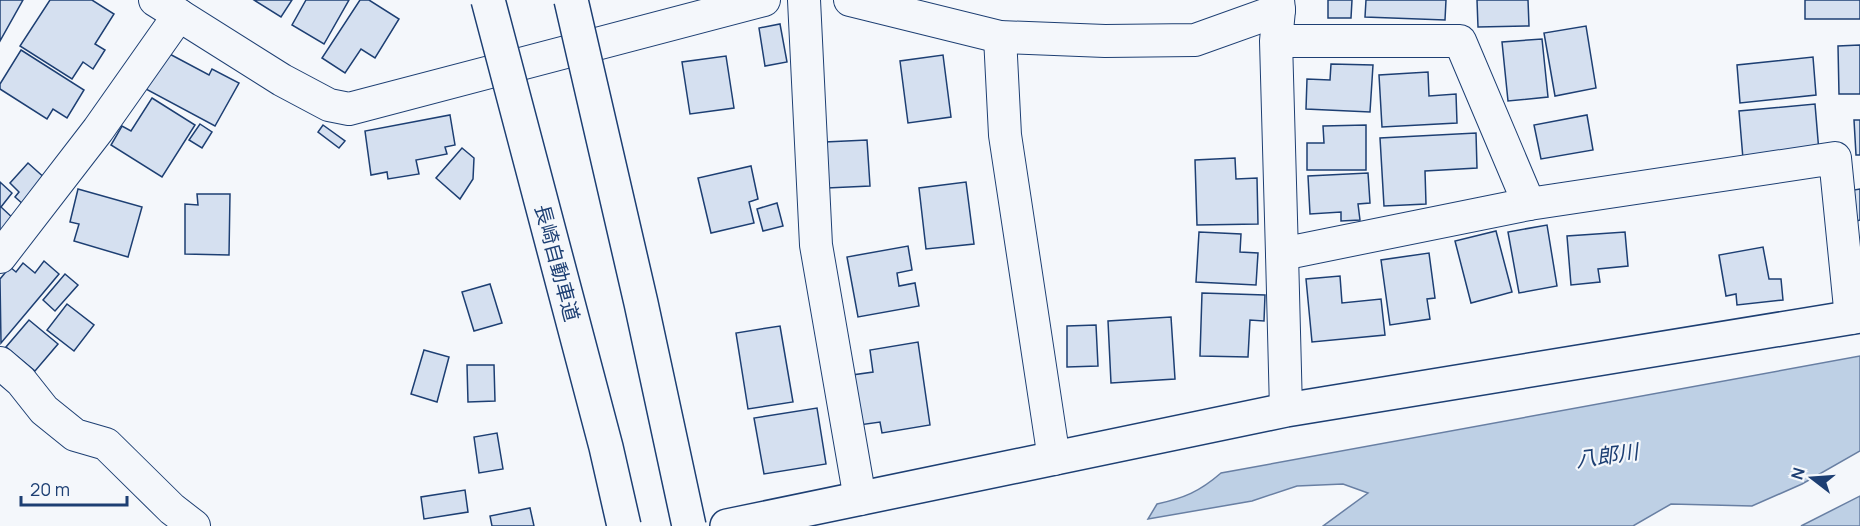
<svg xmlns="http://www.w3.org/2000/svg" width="1860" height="526" font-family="Manrope,'Noto Sans JP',sans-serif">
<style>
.water{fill:#bed0e5;stroke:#687fa3;stroke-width:1.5}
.building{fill:#d5e0f0;stroke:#1d3f73;stroke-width:1.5}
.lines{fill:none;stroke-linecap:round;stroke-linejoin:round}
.street-casing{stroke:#1d3f73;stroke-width:34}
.secondary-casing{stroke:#1d3f73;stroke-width:36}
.street{stroke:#f4f7fb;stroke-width:32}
.secondary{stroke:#f4f7fb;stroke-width:33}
.highway-bridge-casing{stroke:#1d3f73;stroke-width:36;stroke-linecap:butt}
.highway-bridge{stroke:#f4f7fb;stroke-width:33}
.labels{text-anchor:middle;stroke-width:4.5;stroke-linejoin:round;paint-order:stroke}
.street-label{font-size:20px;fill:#1d3f73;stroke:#f4f7fb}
.water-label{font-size:21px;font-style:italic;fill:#1d3f73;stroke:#f4f7fb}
</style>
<rect width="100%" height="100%" fill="#f4f7fb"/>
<g class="water">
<path d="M1860 356V451L1802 484 1752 506 1671 504 1633 526H1323L1368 493 1343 484 1297 486 1252 501 1148 519 1157 504C1184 498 1199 492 1221 473Z"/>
<polygon points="1860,496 1860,526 1801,526"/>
</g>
<g class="building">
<polygon points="0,0 23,0 0,41"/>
<polygon points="50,0 92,0 114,14 95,44 105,50 93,69 83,62 72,79 20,46"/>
<polygon points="254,0 292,0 281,17"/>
<polygon points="306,0 349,0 324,44 292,25"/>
<polygon points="360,0 369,0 399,19 375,58 361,49 345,73 322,58"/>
<polygon points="1328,0 1352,0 1351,18 1328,18"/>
<polygon points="1366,0 1446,0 1445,20 1365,17"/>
<polygon points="1477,0 1528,0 1529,26 1478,27"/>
<rect x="1805" y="0" width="55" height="19"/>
<polygon points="780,24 787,62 765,66 759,28"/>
<polygon points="1586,26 1596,88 1555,96 1544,33"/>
<polygon points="1542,39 1548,97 1508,101 1502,42"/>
<polygon points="1860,45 1860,94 1839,94 1838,46"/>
<polygon points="21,50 84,90 67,118 53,109 47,119 0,89 0,84"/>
<polygon points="164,51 209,75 212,69 239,83 215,126 144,88"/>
<polygon points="943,55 951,117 908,123 900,61"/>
<polygon points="726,56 734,108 690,114 682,62"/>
<polygon points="1813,57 1816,95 1740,103 1737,65"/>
<polygon points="1331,64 1373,65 1370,112 1306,109 1307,79 1330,80"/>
<polygon points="1428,72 1429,96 1456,94 1457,123 1382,127 1379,75"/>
<polygon points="152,98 195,125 162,177 111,145 122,126 131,131"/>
<polygon points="1815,104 1819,152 1743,159 1739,111"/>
<polygon points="450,115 455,145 445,147 447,154 416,160 419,174 388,179 387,172 371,175 365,131"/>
<polygon points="1587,115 1593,150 1541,159 1534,125"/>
<polygon points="1854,120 1860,120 1860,155 1856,155"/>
<polygon points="200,124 212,132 202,148 189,140"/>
<polygon points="323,125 345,141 339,148 318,132"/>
<polygon points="1366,125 1366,170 1307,170 1307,143 1324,143 1323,126"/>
<polygon points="1476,133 1477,168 1425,171 1426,204 1384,206 1380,138"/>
<polygon points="867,140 870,186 827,188 825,142"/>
<polygon points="462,148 474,158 473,179 460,199 436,178"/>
<polygon points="1235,158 1236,179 1257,178 1258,224 1197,225 1195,160"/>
<polygon points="28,163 47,180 24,205 15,197 19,192 10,183"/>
<polygon points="751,166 758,199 749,202 754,223 711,233 698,178"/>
<polygon points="1368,173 1370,203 1358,204 1360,220 1341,221 1341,212 1310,214 1308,176"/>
<polygon points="0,182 12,193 1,207 15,220 0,238"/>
<polygon points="966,182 974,244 926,249 919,188"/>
<polygon points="78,189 142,207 128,257 74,241 79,224 70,222"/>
<polygon points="1860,189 1860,220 1857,221 1854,190"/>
<polygon points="197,194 230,194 229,255 185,254 185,204 198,205"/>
<polygon points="777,203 783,226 763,231 757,209"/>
<polygon points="1547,225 1557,286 1519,293 1508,232"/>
<polygon points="1496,231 1512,292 1471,303 1455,241"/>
<polygon points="1199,232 1241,234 1240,252 1258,253 1256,285 1196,282"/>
<polygon points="1625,232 1628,266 1598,269 1600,282 1571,285 1567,236"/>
<polygon points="908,246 912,270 897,273 899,286 915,283 919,306 858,317 847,257"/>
<polygon points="1763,247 1769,279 1781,279 1783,300 1737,305 1736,294 1726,296 1719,255"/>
<polygon points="1429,253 1435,298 1427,299 1430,319 1390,325 1381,260"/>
<polygon points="44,261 59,274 1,343 0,279 10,267 16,272 23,263 35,273"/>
<polygon points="65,274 78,285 55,311 43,300"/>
<polygon points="1340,276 1342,303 1381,299 1385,335 1312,342 1306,279"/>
<polygon points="490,284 502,323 474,331 462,292"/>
<polygon points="1202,293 1265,295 1264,321 1250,320 1248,357 1200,356"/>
<polygon points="67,304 94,325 74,351 47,330"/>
<polygon points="1171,317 1175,379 1111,383 1108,321"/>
<polygon points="29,320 58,344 35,371 6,347"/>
<polygon points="1096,325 1098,366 1067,367 1067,326"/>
<polygon points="780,326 793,402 748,409 736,333"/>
<polygon points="918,342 930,425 882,433 880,422 852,426 845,376 873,372 870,350"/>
<polygon points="424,350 449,357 437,402 411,394"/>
<polygon points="467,365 494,365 495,401 468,402"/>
<polygon points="817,408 826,464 764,474 754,418"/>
<polygon points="497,433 503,469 479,473 474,437"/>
<polygon points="465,490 468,512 424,519 421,497"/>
<polygon points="530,508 534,526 492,526 490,516"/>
</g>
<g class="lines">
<g class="street-casing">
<g id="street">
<polyline points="155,0 282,80 329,105 349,109 764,0"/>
<polyline points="804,0 816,245 860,499"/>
<polyline points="850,0 1000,37 1105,41 1195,40 1279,10"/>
<polyline points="1000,37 1005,135 1054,459"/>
<polyline points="1276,41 1460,41 1529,204 1282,254 1276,41 1279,10 1278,0"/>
<polyline points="1529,204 1835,158 1851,318"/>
<polyline points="1282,254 1286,410"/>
<polyline points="0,257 98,130 179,15"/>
<polyline points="0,363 21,381 44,410 75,435 106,444 172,509 194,526"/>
</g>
</g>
<g class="secondary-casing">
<polyline id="secondary" points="727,526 1286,410 1860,316"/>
</g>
<use href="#street" class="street"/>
<use href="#secondary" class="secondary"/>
<g class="highway-bridge-casing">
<g id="highway-bridge">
<polyline points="488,0 606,447 624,526"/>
<polyline points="571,0 641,303 689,526"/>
</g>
</g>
<use href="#highway-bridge" class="highway-bridge"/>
</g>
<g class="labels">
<g class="street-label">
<text transform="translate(557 263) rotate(75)" y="7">長崎自動車道</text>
</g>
<g class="water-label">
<text transform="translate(1607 456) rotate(-8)" y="7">八郎川</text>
</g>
</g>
<g transform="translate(1812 478) rotate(287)" stroke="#f4f7fb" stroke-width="4.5" paint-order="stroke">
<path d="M0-4.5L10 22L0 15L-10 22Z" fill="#1d3f73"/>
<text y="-9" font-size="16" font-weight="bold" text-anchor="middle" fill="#1d3f73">N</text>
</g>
<path d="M21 496v9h106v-9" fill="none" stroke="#1d3f73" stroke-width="3"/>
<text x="30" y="496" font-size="18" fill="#1d3f73" stroke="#f4f7fb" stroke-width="4.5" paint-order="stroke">20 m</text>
</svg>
